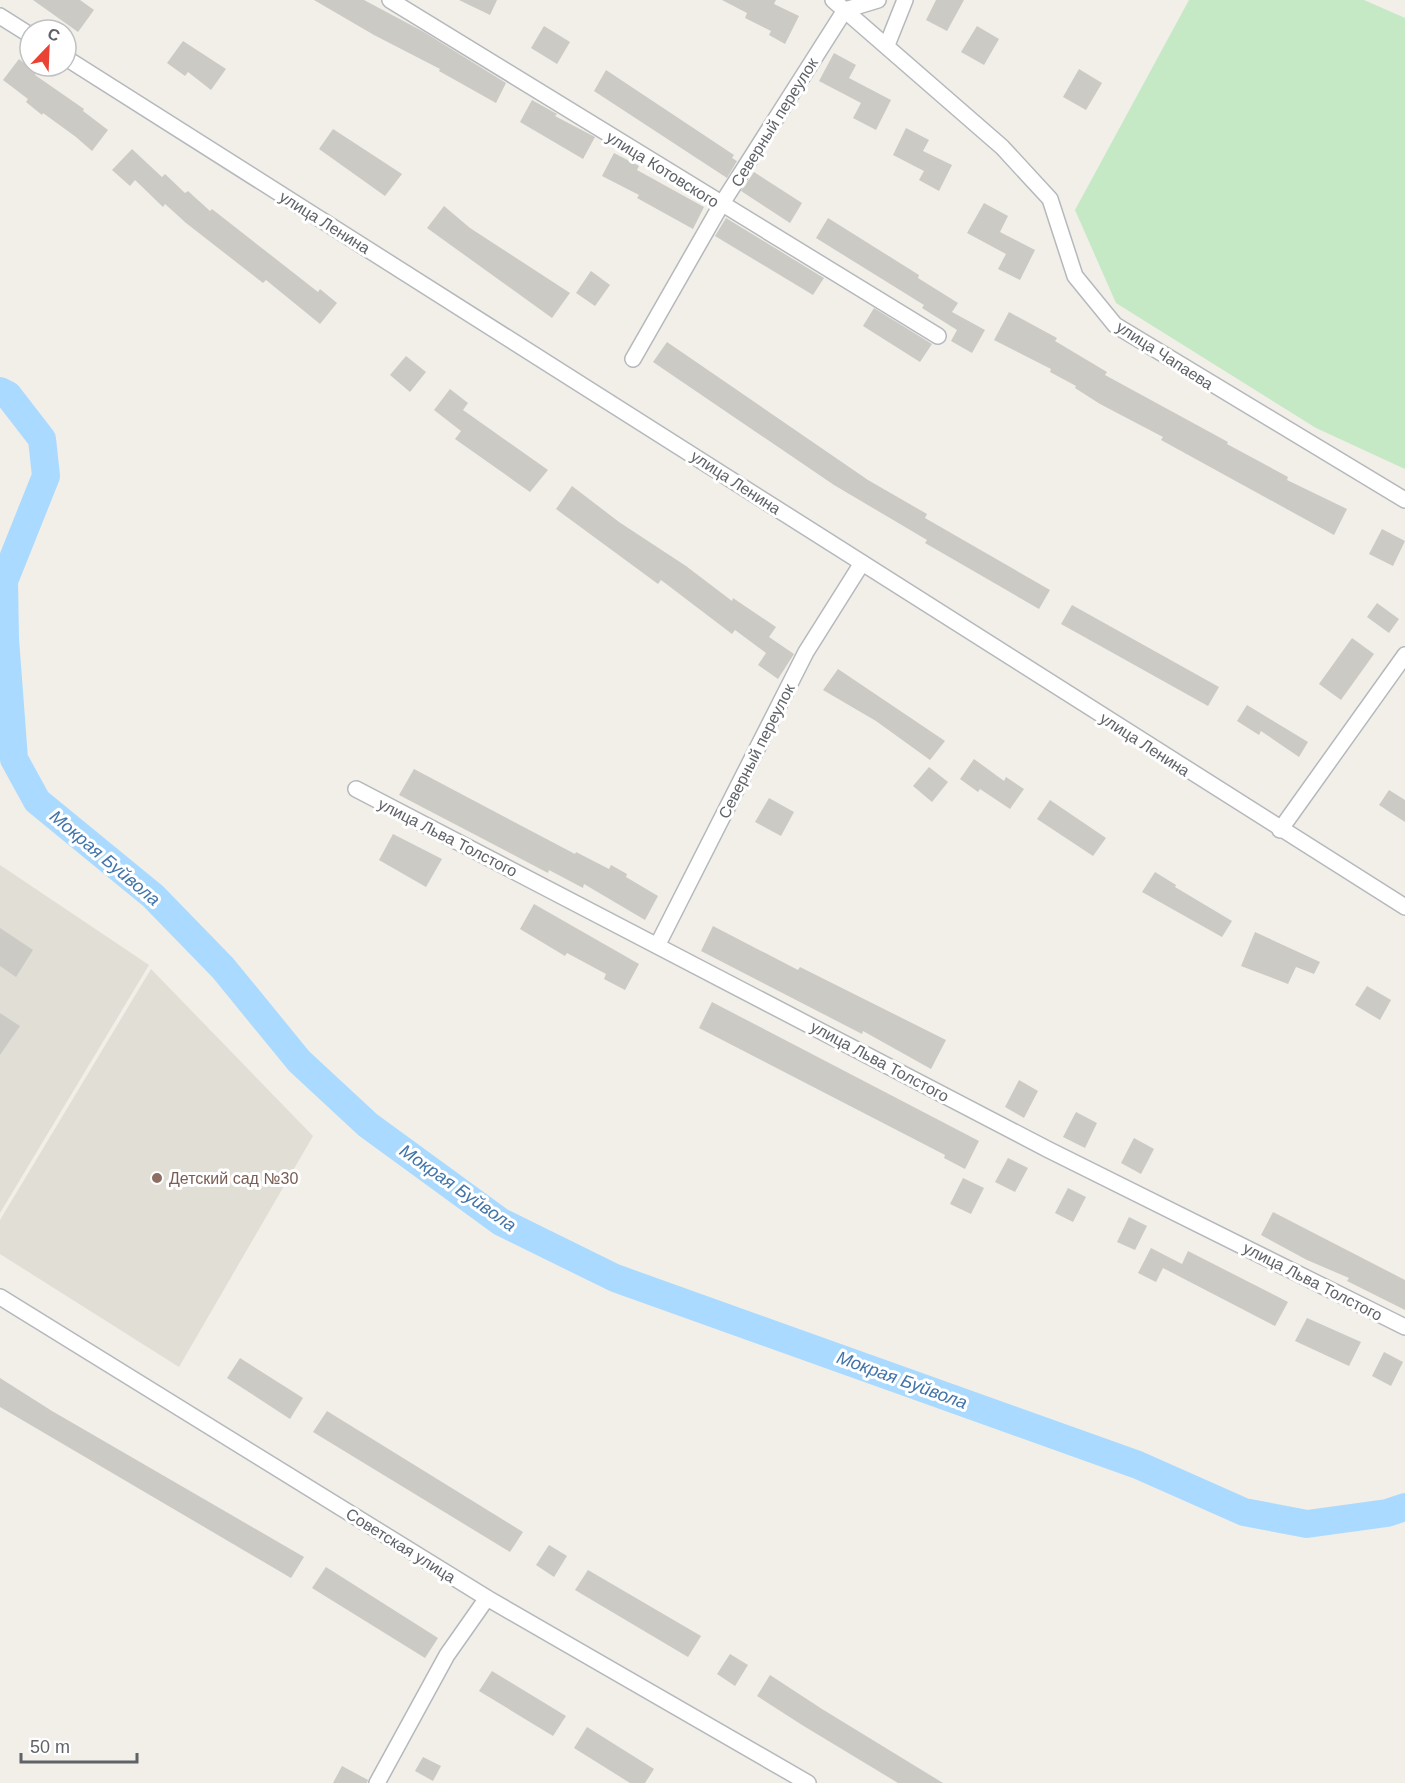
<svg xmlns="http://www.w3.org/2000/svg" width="1405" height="1783" font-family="Helvetica,sans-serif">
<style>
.education{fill:#e1ded6}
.green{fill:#c5e8c5}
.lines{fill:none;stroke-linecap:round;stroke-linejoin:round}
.river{stroke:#aadaff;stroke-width:28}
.building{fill:#cccac5}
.minor-casing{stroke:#b5b8bc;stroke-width:18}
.minor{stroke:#fff;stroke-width:15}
.education-dot{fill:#8d6e63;stroke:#fff;stroke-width:2}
.labels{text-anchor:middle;stroke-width:6;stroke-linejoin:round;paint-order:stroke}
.street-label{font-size:16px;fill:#5f6368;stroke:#fff}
.education-label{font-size:16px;fill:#785e54;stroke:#fff;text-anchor:start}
.water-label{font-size:18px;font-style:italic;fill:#4174aa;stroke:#fff}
</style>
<rect width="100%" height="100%" fill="#f1efe8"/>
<g class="education">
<polygon points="0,865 149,965 0,1213"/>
<polygon points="151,969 313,1136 179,1367 0,1254 0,1220"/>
</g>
<polygon class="green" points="1189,0 1364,0 1405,18 1405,469 1316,428 1116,303 1075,210"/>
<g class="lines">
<polyline class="river" points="0,391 8,395 42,439 46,476 4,581 5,639 14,759 37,801 153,896 223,968 299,1061 368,1125 501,1222 615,1278 1138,1465 1244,1512 1307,1524 1387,1513 1405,1507"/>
</g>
<g class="building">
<polygon points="33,0 80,0 94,10 78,32"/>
<polygon points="314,0 364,0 424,32 506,83 496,103 439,71 440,69 374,35"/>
<polygon points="459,0 497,0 490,15"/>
<polygon points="722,0 776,0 774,4 799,16 785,44 769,35 771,31 745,18 747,13"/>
<polygon points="936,0 964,0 947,31 926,20"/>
<polygon points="544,26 570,42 557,64 531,48"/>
<polygon points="977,26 999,39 984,65 961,52"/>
<polygon points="183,41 226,69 211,90 188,72 185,76 167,63"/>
<polygon points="834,53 856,65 849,78 891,100 876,130 853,118 861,103 819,81"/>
<polygon points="19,59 36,73 35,75 84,109 83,111 108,130 92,151 76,137 43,113 42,115 26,102 28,99 3,80"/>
<polygon points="1079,69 1102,83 1086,110 1063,97"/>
<polygon points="606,70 734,155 732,158 737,161 727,178 594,91"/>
<polygon points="532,100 557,114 555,116 595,137 583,159 520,122"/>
<polygon points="906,128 929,140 923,151 952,165 939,191 919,180 924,171 893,155"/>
<polygon points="333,129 402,174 385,196 319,149"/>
<polygon points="132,149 162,177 165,174 185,193 188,191 210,211 212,209 318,292 320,289 337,303 320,324 266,280 263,283 186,223 165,204 163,207 135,180 130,186 112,170"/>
<polygon points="614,153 639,166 637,170 704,207 693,229 637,198 639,195 602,176"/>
<polygon points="754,172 802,203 790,223 741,191"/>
<polygon points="984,203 1008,216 1000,232 1035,250 1020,280 998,269 1006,254 967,233"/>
<polygon points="444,206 470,228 570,293 552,318 427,228"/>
<polygon points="726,218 824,278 813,295 715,236"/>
<polygon points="828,218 919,275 918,278 958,303 952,312 985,330 972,353 951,341 957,330 922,308 924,305 816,238"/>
<polygon points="591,271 610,285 595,306 576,293"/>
<polygon points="874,308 932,344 920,362 863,326"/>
<polygon points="1009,312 1057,338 1055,341 1107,372 1105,375 1228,442 1227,444 1288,477 1287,480 1347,509 1334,535 1161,440 1163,437 1100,404 1075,388 1076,386 1050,372 1051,369 994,340"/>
<polygon points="667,342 868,480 927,514 925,518 1050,590 1039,609 925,543 927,540 834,485 653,362"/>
<polygon points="406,356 426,372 410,392 390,375"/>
<polygon points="450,389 468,403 463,410 548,470 530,492 455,439 461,431 434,410"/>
<polygon points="572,486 619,522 686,566 732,601 733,598 776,627 769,637 794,654 778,679 758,665 766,653 735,630 732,634 661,580 658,584 556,509"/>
<polygon points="1382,529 1405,541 1393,566 1369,554"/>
<polygon points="1377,603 1399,619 1389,633 1367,617"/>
<polygon points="1072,605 1219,687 1208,706 1061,624"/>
<polygon points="1352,638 1374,654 1341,700 1319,684"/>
<polygon points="838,669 945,741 930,760 876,721 823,690"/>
<polygon points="1247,705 1308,742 1299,757 1261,731 1259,735 1237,721"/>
<polygon points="974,759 1004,781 1006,777 1024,789 1010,809 980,789 978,792 960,779"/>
<polygon points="929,767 948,782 932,802 913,786"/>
<polygon points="414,769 575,854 576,852 609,869 611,865 627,874 626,877 658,896 645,920 584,884 583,888 549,870 548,873 399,795"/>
<polygon points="1389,790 1405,800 1405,822 1379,805"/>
<polygon points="769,798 794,812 781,836 755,822"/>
<polygon points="1050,800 1106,838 1093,856 1037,819"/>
<polygon points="393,834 442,859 426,887 379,860"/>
<polygon points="1155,872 1176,885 1175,887 1232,921 1222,937 1142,892"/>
<polygon points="534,904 639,964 625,990 604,979 606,974 567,953 565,956 520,929"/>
<polygon points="713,926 798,970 800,967 946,1040 931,1069 863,1031 862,1034 701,951"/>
<polygon points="0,928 33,950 16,977 0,966"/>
<polygon points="1255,932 1320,962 1314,974 1296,967 1288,984 1241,966"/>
<polygon points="1367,986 1391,1000 1380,1020 1355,1005"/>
<polygon points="712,1002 979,1141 965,1169 944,1158 945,1155 699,1028"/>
<polygon points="0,1013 20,1026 0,1055"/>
<polygon points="1019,1080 1038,1091 1024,1118 1005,1107"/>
<polygon points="1076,1112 1097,1123 1085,1148 1063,1137"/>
<polygon points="1134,1138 1154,1149 1141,1174 1121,1163"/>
<polygon points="1008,1158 1028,1168 1015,1192 995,1182"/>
<polygon points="963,1178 984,1188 971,1214 950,1204"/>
<polygon points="1068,1188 1086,1197 1073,1222 1055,1213"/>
<polygon points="1273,1212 1405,1280 1405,1310 1347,1281 1349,1278 1307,1260 1261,1235"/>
<polygon points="1129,1217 1147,1226 1135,1250 1117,1242"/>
<polygon points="1151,1248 1182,1264 1188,1251 1288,1302 1275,1326 1163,1268 1156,1282 1138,1273"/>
<polygon points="1307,1318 1361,1342 1349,1366 1295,1341"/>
<polygon points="1384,1352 1403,1362 1391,1386 1372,1376"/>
<polygon points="240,1358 303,1398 290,1419 227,1378"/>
<polygon points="0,1378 52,1411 304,1557 291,1578 0,1407"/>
<polygon points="327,1411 523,1532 510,1552 313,1432"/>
<polygon points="549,1545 567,1556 554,1577 536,1565"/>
<polygon points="326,1567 438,1638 425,1658 312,1588"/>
<polygon points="588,1570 701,1636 688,1657 575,1590"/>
<polygon points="730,1654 748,1665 735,1686 717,1674"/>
<polygon points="492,1671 566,1716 553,1736 479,1691"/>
<polygon points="770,1675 822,1709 943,1783 898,1783 802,1725 757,1696"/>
<polygon points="587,1727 654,1769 645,1783 630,1783 574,1748"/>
<polygon points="423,1757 441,1766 433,1781 415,1771"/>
<polygon points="342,1766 368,1780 367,1783 333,1783"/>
</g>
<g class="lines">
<g class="minor-casing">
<g id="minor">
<polyline points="390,0 938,336"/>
<polyline points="833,0 1002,147 1050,199 1075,276 1115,325 1405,500"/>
<polyline points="0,16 30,35"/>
<polyline points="887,45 905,0"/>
<polyline points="66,58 1405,907"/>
<polyline points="633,359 721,205 845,10 878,0"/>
<polyline points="356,789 1049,1150 1405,1327"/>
<polyline points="1280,830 1405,655"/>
<polyline points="658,944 806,652 862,563"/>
<polyline points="0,1297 487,1598 808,1783"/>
<polyline points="377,1783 447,1655 487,1598"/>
</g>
</g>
<use href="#minor" class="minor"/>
</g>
<circle class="education-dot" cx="157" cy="1178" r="6"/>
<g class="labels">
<g class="street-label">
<text transform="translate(774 122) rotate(-58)" y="6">Северный переулок</text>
<text transform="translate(663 169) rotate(32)" y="6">улица Котовского</text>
<text transform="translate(325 222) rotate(32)" y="6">улица Ленина</text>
<text transform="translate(1165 355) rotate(33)" y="6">улица Чапаева</text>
<text transform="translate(736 482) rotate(33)" y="6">улица Ленина</text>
<text transform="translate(1145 744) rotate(33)" y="6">улица Ленина</text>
<text transform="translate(756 751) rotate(-63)" y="6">Северный переулок</text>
<text transform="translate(448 837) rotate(27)" y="6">улица Льва Толстого</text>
<text transform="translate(880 1061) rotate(28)" y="6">улица Льва Толстого</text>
<text transform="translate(1313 1281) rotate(27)" y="6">улица Льва Толстого</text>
<text transform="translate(401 1545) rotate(32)" y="6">Советская улица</text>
</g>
<g class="education-label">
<text x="169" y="1184">Детский сад №30</text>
</g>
<g class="water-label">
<text transform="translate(105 858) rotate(40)" y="6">Мокрая Буйвола</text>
<text transform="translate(458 1188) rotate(35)" y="6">Мокрая Буйвола</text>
<text transform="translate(902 1380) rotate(20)" y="6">Мокрая Буйвола</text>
</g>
</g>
<g transform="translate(48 48) rotate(23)"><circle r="28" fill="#ffffff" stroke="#bfc1c3" stroke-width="1.5"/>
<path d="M0-4.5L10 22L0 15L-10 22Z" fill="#ea4335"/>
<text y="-9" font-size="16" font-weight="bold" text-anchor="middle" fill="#5f6368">С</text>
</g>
<path d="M21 1753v9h116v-9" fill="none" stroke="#5f6368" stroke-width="3"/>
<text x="30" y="1753" font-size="18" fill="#5f6368" stroke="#ffffff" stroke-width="4.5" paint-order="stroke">50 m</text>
</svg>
